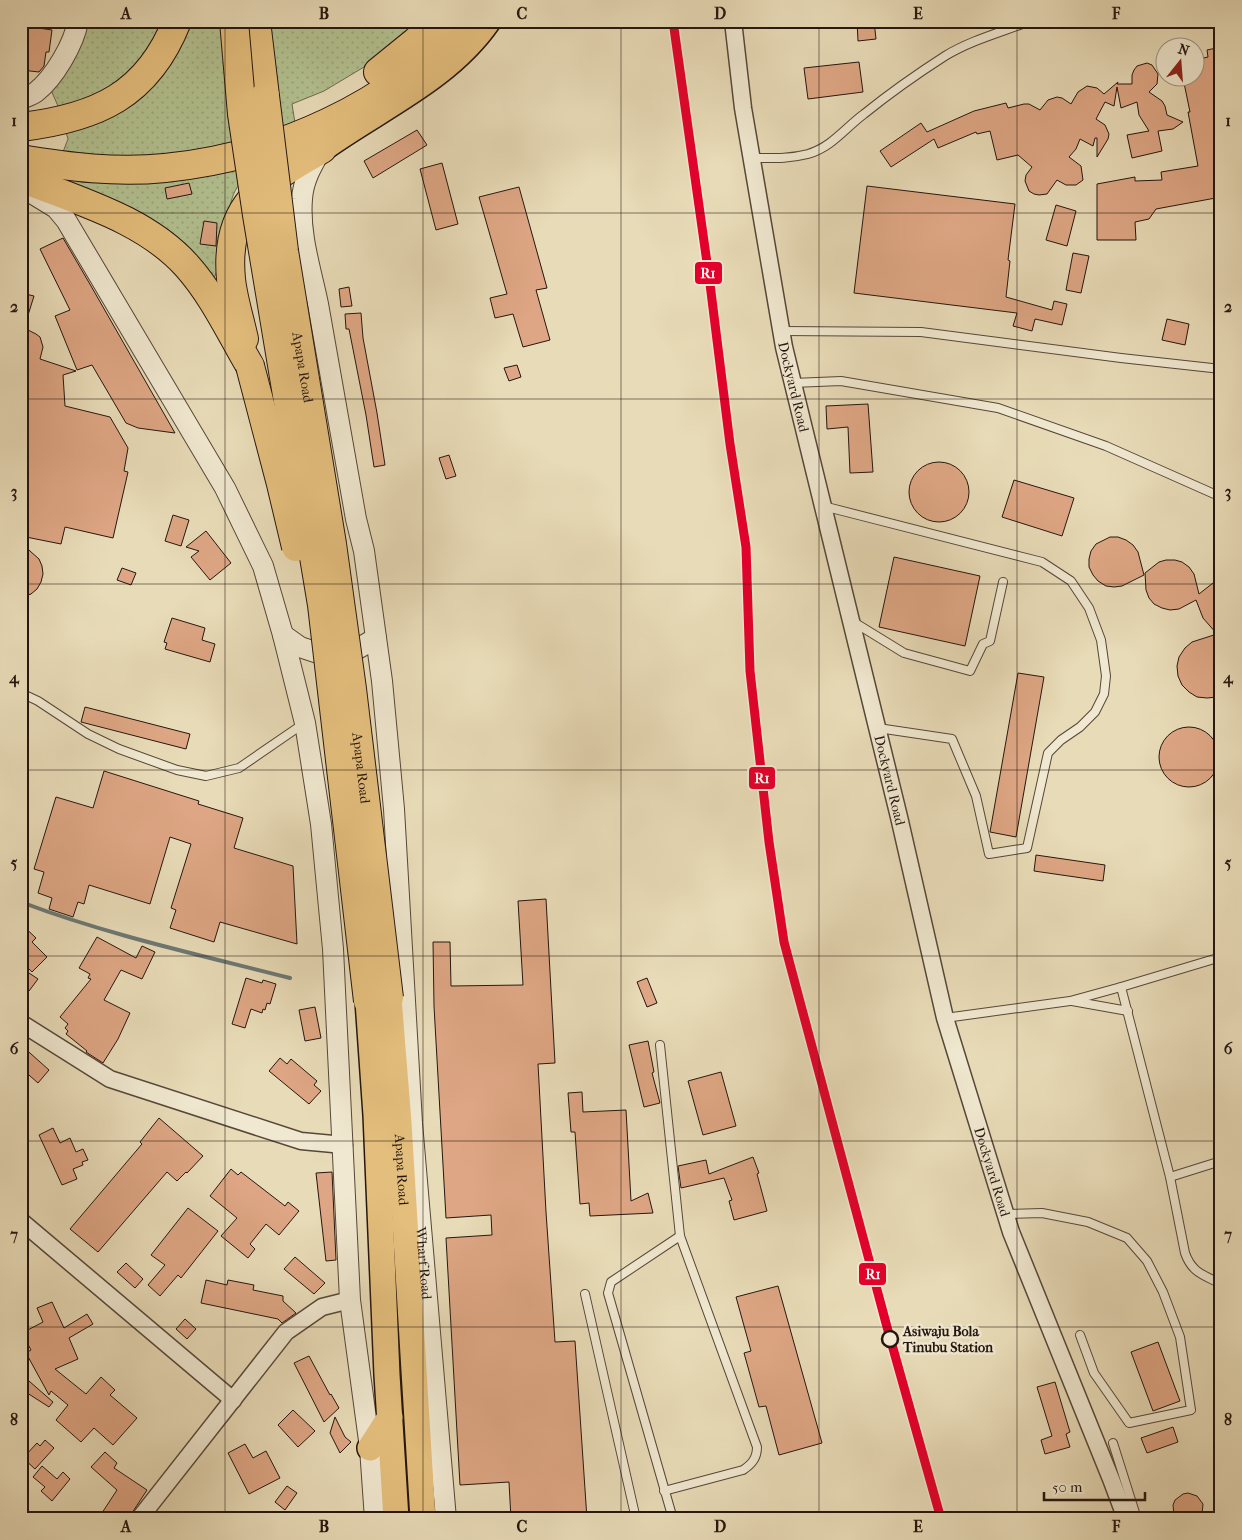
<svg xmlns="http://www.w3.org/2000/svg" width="1242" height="1540" font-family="'IM FELL French Canon',serif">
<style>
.grass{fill:url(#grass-dots);stroke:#6c6c50}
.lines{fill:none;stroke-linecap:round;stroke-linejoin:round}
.stream{stroke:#6b7874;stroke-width:4}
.building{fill:#dea684;stroke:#25160f}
.service-casing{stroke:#564739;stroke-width:10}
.minor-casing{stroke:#564739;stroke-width:19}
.tertiary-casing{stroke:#564739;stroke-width:22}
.primary-casing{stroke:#25160f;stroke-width:28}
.motorway-casing{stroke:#25160f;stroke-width:30}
.service{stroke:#f0e8d0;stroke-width:8}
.minor{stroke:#f0e8d0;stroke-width:16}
.tertiary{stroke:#f0e8d0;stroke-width:20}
.primary{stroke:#e4be7c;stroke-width:25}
.motorway{stroke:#e4be7c;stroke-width:28}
.motorway-bridge-casing{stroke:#25160f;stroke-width:30;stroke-linecap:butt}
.motorway-bridge{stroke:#e4be7c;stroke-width:28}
.rail-1-casing{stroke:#f0e8d0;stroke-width:12}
.rail-1{stroke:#e4002b;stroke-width:9}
.grid{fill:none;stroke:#25160f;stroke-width:1;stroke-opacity:0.55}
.stop-dot{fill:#f0e8d0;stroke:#25160f;stroke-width:2.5}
.labels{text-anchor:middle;stroke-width:5;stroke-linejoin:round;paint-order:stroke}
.street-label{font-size:14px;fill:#25160f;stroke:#f0e8d0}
.stop-label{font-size:14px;font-weight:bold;fill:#25160f;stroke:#f0e8d0;text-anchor:start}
.line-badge{stroke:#f0e8d0;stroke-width:2}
.badge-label{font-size:14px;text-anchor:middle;font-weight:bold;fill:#fff}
.neatline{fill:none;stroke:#25160f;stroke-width:2}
.grid-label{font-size:16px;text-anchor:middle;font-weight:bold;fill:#25160f}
</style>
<defs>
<pattern id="grass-dots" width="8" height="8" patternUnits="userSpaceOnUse" patternTransform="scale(1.25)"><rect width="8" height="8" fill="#b3c190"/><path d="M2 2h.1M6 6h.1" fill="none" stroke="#9aa57b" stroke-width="1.8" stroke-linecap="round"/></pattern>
</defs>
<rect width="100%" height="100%" fill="#e8dbb7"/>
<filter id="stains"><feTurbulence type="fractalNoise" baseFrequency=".004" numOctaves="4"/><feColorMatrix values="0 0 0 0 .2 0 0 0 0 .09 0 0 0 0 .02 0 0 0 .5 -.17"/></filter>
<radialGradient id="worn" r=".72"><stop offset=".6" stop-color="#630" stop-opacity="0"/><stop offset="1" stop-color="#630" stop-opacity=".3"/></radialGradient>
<path class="grass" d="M85 21H424L369 64 324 91 292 104 298 142 240 183C225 203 231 222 227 244 224 258 216 272 211 285L51 183 68 139 58 106 50 88Z"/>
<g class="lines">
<path class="stream" d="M21 902C108 935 200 955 290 978"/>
</g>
<g class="building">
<polygon points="21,21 33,21 32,27 52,30 49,52 46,52 44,66 39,72 21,70"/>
<polygon points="857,21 874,21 876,39 858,41"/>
<polygon points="1221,47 1221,197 1156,209 1149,219 1135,222 1136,240 1097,240 1097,184 1135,177 1135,181 1162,180 1161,172 1198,166 1188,112 1190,112 1183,78 1194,78 1194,60 1208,57 1207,50"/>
<polygon points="859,62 863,92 808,99 804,68"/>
<polygon points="1147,63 1152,65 1158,74 1157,84 1149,92 1162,101 1165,106 1167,115 1183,122 1173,129 1158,131 1162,151 1132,158 1127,135 1149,131 1139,115 1137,102 1121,108 1117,87 1114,106 1105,102 1096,119 1105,125 1109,134 1108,139 1097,157 1097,138 1095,138 1093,146 1080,139 1076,149 1069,157 1081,166 1083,180 1076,185 1066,185 1057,180 1047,194 1039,195 1034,194 1029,191 1025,181 1026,175 1032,167 1018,155 997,160 990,131 977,134 976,132 938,148 934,139 891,167 880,151 921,123 927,132 974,111 1006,103 1008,108 1024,104 1029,104 1040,110 1048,100 1057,97 1062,98 1071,104 1078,92 1087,86 1097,88 1104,94 1118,82 1117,84 1132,84 1132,75 1134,70 1137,66"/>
<polygon points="417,130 427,145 373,178 364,161"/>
<polygon points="442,163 458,224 436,230 420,169"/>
<polygon points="189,183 192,194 167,199 165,188"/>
<polygon points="867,186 1015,204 1008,260 1010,261 1006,297 1052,310 1054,301 1067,304 1062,325 1035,319 1032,331 1013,326 1017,313 854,293"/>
<polygon points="519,187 547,288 536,290 550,340 523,347 513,314 495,318 490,298 507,294 479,197"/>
<polygon points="1056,205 1076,211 1067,246 1046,240"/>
<polygon points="204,221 217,223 216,246 200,244"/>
<polygon points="63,238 91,286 175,433 138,428 126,423 92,365 77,370 55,316 70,310 40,249"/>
<polygon points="1073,253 1089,256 1081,293 1066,290"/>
<polygon points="349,287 352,306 341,307 339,289"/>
<polygon points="21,293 34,296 24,328 36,334 40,337 43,347 40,359 76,371 63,375 65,406 110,417 128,448 124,471 128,472 113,538 65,527 61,544 21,536"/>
<polygon points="361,313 363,338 377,413 385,465 374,467 366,415 349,329 346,329 345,314"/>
<polygon points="1167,319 1189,324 1185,345 1162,340"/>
<polygon points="517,365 521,377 509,381 504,368"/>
<polygon points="868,404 873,472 850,473 848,427 827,429 826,406"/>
<polygon points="449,455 456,476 446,479 439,458"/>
<circle cx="939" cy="492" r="30"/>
<polygon points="1014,480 1074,498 1062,536 1002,517"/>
<polygon points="173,515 189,520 181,546 165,541"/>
<polygon points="206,531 231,563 210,580 191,557 199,551 186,547"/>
<polygon points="1110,537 1118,537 1126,540 1133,545 1138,552 1144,575 1122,586 1114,587 1106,586 1098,581 1093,575 1089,567 1089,559 1091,551 1096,544"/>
<polygon points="21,543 39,559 42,566 43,574 41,582 37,589 31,594 21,597"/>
<polygon points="894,557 980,576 965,646 879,627"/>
<polygon points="1166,560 1175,560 1182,562 1189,567 1194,574 1199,594 1213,583 1221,580 1221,695 1217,697 1207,698 1197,697 1189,692 1182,685 1178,676 1177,666 1179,657 1185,648 1192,642 1217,634 1203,618 1196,600 1179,609 1170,610 1162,608 1154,604 1149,598 1146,590 1145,573 1159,562"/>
<polygon points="122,568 136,573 131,585 117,580"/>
<polygon points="172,618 205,628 202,640 215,644 210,662 165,649 167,643 164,642"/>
<polygon points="1018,673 1044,677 1016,837 990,832"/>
<polygon points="85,707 190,734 186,749 81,722"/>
<circle cx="1189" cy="757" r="30"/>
<polygon points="104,771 199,801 198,804 243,818 234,848 293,866 297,944 220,922 214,942 170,928 176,910 171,908 191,844 170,837 150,904 89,885 84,904 78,902 73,917 49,909 52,898 38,893 44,872 34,869 56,797 93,808"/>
<polygon points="1036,855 1105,865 1103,881 1034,871"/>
<polygon points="546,899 555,1063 538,1064 546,1212 555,1342 575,1341 587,1519 511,1519 509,1482 460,1485 446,1238 492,1235 491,1215 446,1218 434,1006 433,942 450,942 451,986 523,985 518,901"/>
<polygon points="21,924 36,938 32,942 47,957 32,972 21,961"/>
<polygon points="97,937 136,958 142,946 155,952 142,979 121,970 104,1000 130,1013 118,1039 103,1063 86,1052 87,1051 66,1034 68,1031 65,1028 68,1024 60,1017 91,979 88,978 90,974 79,968"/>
<polygon points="29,973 38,979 29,991 21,984"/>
<polygon points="246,978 262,983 263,980 276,984 270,1004 267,1003 265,1010 263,1009 262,1013 251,1009 245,1028 232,1024"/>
<polygon points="647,978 657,1003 647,1007 637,982"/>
<polygon points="315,1007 321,1038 305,1041 299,1010"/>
<polygon points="648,1041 654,1072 652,1073 660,1103 644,1107 629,1045"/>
<polygon points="21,1045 49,1070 38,1083 21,1068"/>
<polygon points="280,1058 287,1064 291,1059 317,1081 314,1085 321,1091 309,1104 269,1071"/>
<polygon points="721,1072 736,1126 703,1135 688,1081"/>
<polygon points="582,1092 583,1112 626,1110 631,1201 648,1193 653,1213 590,1216 589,1203 580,1204 575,1132 571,1132 568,1093"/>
<polygon points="159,1118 203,1156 187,1173 186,1172 177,1181 167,1172 98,1252 70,1229 142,1144 140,1142"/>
<polygon points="53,1128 60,1143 70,1138 76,1152 83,1149 88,1160 82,1162 83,1165 73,1169 77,1179 62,1185 39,1135"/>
<polygon points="753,1157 759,1173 757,1174 767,1211 734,1220 729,1201 732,1200 724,1178 681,1188 678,1166 706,1160 709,1174"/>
<polygon points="231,1169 238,1175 241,1172 285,1206 288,1202 299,1211 279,1235 266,1224 250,1244 255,1249 248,1258 221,1236 237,1218 210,1196"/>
<polygon points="332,1172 336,1260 326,1261 316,1173"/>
<polygon points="188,1208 218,1231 181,1278 178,1275 160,1296 148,1285 165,1265 151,1255"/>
<polygon points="295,1257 325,1283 314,1294 284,1269"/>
<polygon points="126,1263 143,1279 135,1288 117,1272"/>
<polygon points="206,1280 227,1285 228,1280 254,1285 253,1290 283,1296 283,1301 296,1313 282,1323 278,1319 201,1303"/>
<polygon points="778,1286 822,1443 779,1455 766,1406 759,1407 744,1353 751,1351 736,1297"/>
<polygon points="52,1302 64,1328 87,1314 93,1324 69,1338 78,1359 55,1369 86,1394 101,1377 115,1390 110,1395 137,1418 113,1445 94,1428 81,1442 56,1420 68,1405 51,1391 49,1395 26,1353 31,1350 22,1333 43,1322 37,1308"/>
<polygon points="185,1319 196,1329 187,1339 176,1329"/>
<polygon points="1158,1342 1180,1401 1153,1411 1131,1352"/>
<polygon points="309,1356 330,1395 331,1394 339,1408 324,1422 294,1363"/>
<polygon points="21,1374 53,1402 49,1407 21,1389"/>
<polygon points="1055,1382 1070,1432 1066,1434 1070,1447 1045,1454 1041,1440 1052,1436 1037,1387"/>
<polygon points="293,1410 315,1431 298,1447 278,1425"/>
<polygon points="335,1417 345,1437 351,1442 340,1453 330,1433"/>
<polygon points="1173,1427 1178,1442 1147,1453 1141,1438"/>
<polygon points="45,1440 54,1448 35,1469 23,1458 37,1443 40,1446"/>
<polygon points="245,1444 253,1458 266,1451 280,1478 249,1494 228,1453"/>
<polygon points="105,1452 117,1463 114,1468 147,1490 128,1519 98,1519 117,1490 91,1467"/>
<polygon points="42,1466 57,1479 63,1472 70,1479 52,1501 41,1491 45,1487 33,1477"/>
<polygon points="287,1486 297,1493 285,1510 275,1502"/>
<polygon points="1188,1493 1197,1496 1203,1504 1202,1514 1199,1519 1177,1519 1174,1515 1173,1505 1175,1500 1183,1494"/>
</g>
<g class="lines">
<g class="service-casing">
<g id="service">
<path d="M751 158C771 158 789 159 808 154 832 147 845 128 864 114 890 93 917 74 945 56 971 40 1002 32 1030 21"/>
<polyline points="781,331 921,332 1121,358 1221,369"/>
<polyline points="793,383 841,381 998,408 1106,446 1221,497"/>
<polyline points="823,506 1042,562 1071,581 1089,608 1101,640 1106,676 1104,694 1095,712 1080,727 1061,740 1048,753 1027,848 989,854 976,796 952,739 878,728"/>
<polyline points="852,621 904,653 970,671 983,644 990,641 1003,582"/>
<polyline points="21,693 38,701 88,734 119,749 177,770 206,776 239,768 303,724"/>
<path d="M1121 987 1170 1177 1185 1253C1192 1273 1204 1275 1221 1284"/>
<polyline points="1072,1001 1128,1011"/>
<polyline points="945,1018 1070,1001 1121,987 1221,957"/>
<path d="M660 1045 680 1236 757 1447C757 1458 752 1464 743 1470L664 1491"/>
<polyline points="1170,1177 1221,1161"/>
<polyline points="1005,1214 1042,1213 1088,1222 1127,1238 1147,1261 1163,1292 1180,1337 1191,1410 1129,1423 1094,1373 1080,1335"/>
<polyline points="585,1294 636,1519"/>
<polyline points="1113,1443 1137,1519"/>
<polyline points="673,1519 608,1293 611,1282 680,1236"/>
</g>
</g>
<g class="minor-casing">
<g id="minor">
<path id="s1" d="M733 21 743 108 784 347 899 817 945 1018 1011 1232 1111 1479 1126 1519"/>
<polyline points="21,1023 110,1079 301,1141 344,1145"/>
<polyline points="21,1221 233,1400"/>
<polyline points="21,1517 23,1519"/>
<polyline points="139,1519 286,1332 322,1307 350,1300"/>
</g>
</g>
<g class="tertiary-casing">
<g id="tertiary">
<path d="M21 99C26 97 32 95 36 92 54 78 74 44 78 21"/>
<path id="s2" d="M321 150C312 165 303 181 302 199 299 234 311 270 318 304 331 376 343 447 356 519L364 551 382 681 394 809 412 1123 446 1519"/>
<polyline points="25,189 56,208 66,220 225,488 263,566 283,635 305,723 321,824 333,949 350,1300 370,1448 375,1519"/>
<polyline points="283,635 300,647 318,653 359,648 376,638"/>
</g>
</g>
<g class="primary-casing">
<g id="primary">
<path d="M322 149C377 109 448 79 488 21"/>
<path id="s3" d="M389 998 399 1123 423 1519"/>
<polyline points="368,1001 376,1115 387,1375 396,1519"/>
<polyline points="370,1448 390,1417"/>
</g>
</g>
<g class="motorway-casing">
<g id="motorway">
<polyline points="256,21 265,96"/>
<polyline points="378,72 415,42 438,21"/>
<path d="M21 127C97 118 148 95 177 21"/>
<path d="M21 159C69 167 116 173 165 168 272 158 394 105 464 21"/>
<path d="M21 178C78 201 145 219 187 266 213 295 230 332 250 366"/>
<path d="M244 339C240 320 233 299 231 279 224 205 264 182 322 149"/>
</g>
</g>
<use href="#service" class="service"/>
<use href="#minor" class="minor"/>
<use href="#tertiary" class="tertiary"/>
<use href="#primary" class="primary"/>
<use href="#motorway" class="motorway"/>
<g class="motorway-bridge-casing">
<g id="motorway-bridge">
<polyline points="234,21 242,114 257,215 322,605 368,1001"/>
<path id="s4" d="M265 96 284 251 332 544 352 689 389 998"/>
<polyline points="250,366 281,484 296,547"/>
</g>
</g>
<use href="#motorway-bridge" class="motorway-bridge"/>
<g class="rail-1-casing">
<polyline id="rail-1" points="673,21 710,284 730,444 746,547 750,671 769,842 784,942 887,1327 941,1519"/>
</g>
<use href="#rail-1" class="rail-1"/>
</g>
<path class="grid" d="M225 21V1519M423 21V1519M621 21V1519M819 21V1519M1017 21V1519M21 213H1221M21 399H1221M21 584H1221M21 770H1221M21 956H1221M21 1141H1221M21 1327H1221"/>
<circle class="stop-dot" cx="890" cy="1339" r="8"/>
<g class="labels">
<g class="street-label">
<text dy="5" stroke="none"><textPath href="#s4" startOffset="274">Apapa Road</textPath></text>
<text dy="5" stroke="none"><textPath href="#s1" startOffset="371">Dockyard Road</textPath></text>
<text dy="5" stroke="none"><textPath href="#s4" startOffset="679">Apapa Road</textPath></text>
<text dy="5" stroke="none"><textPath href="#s1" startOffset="776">Dockyard Road</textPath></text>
<text dy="5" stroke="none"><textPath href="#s3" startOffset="172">Apapa Road</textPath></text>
<text dy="5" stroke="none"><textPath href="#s1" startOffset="1181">Dockyard Road</textPath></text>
<text dy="5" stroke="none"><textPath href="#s2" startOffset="1126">Wharf Road</textPath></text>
</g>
<g class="stop-label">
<text x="903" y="1336">Asiwaju Bola<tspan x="903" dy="16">Tinubu Station</tspan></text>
</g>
</g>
<g class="line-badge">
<rect x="694" y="261" width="29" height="24" rx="5" fill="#e4002b"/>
<rect x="748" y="766" width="28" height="24" rx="5" fill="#e4002b"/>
<rect x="858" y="1262" width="29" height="24" rx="5" fill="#e4002b"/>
</g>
<g class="badge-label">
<text x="708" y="278">R1</text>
<text x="762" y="783">R1</text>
<text x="873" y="1279">R1</text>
</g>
<rect width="1242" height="1540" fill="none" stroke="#e8dbb7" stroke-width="55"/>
<g transform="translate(1180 62) rotate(17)"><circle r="24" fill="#f0e8d0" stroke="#9f9483"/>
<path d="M0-4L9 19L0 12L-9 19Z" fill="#8f2418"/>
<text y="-8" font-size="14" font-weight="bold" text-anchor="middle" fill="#25160f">N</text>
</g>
<path d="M1044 1492v8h101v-8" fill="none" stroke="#25160f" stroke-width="2.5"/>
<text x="1052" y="1492" font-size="15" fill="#25160f" stroke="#f0e8d0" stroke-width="4" paint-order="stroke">50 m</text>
<rect x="28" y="28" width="1186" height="1484" class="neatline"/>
<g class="grid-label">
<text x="126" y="19">A</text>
<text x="324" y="19">B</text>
<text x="522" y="19">C</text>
<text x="720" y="19">D</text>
<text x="918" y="19">E</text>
<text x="1116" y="19">F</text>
<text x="14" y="126">1</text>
<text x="1228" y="126">1</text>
<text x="14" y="312">2</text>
<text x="1228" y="312">2</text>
<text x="14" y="497">3</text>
<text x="1228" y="497">3</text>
<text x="14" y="683">4</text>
<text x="1228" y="683">4</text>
<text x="14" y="868">5</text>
<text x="1228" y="868">5</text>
<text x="14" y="1054">6</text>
<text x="1228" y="1054">6</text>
<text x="14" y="1240">7</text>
<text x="1228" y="1240">7</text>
<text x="14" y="1425">8</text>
<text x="1228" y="1425">8</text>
<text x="126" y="1532">A</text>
<text x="324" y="1532">B</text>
<text x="522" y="1532">C</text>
<text x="720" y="1532">D</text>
<text x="918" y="1532">E</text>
<text x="1116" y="1532">F</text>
</g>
<rect width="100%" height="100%" filter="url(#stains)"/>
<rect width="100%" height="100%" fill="url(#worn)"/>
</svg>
